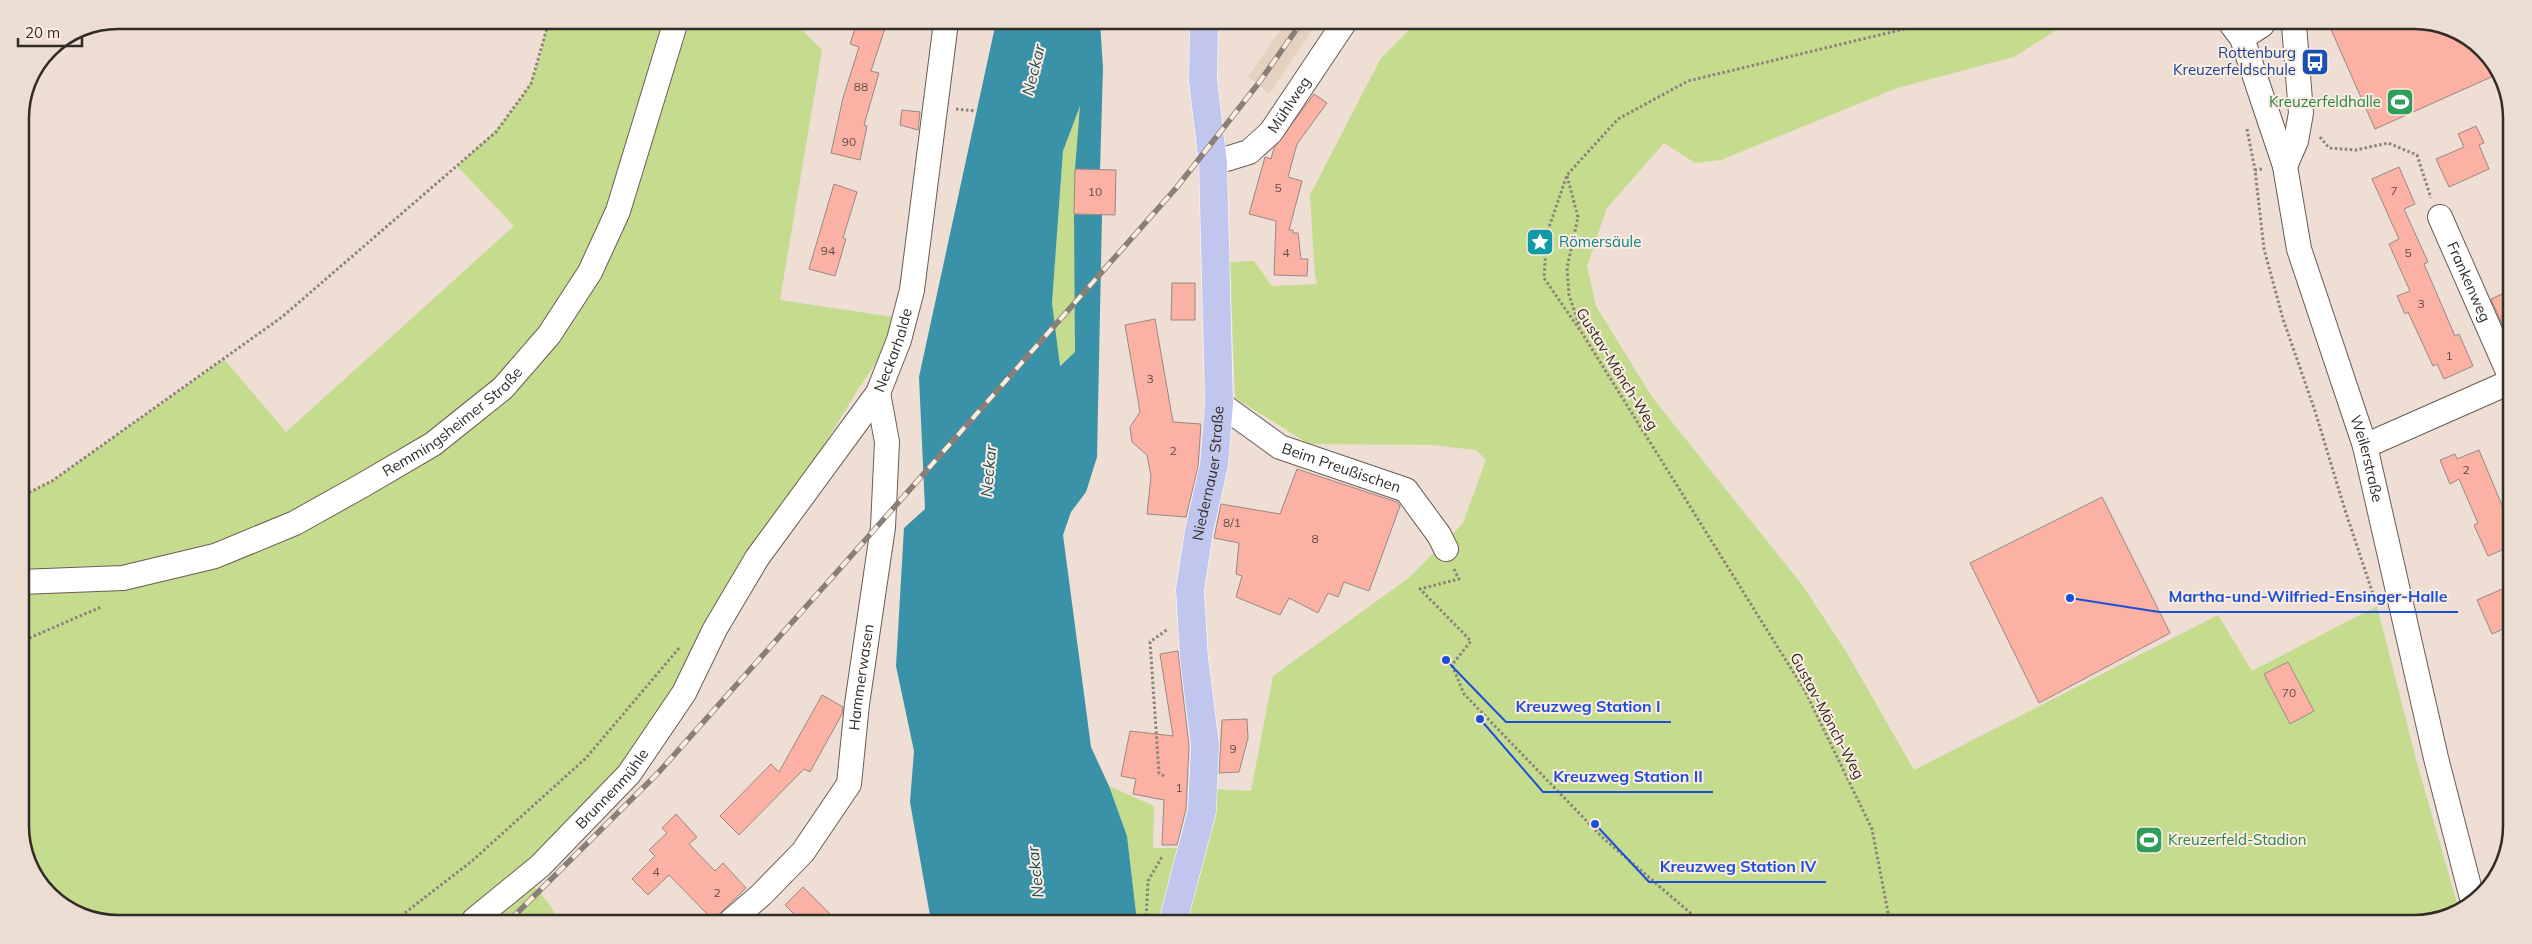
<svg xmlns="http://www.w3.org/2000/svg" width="2532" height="944" font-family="Mulish,sans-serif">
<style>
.built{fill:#e6d1c0}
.green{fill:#c5dc8f;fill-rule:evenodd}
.water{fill:#3992a7}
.building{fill:#fbb1a3;stroke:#9a8884}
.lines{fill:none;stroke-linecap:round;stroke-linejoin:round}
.minor-casing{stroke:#6a5d53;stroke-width:26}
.major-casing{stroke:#fff;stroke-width:29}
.path{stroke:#8d827a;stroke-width:3;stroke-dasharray:2.5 2.5;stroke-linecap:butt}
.minor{stroke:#fff;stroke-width:24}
.major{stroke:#c1c6ef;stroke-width:28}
.rail-casing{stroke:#8a7f78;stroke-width:5.5}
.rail{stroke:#fbece0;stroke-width:4;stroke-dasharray:11;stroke-linecap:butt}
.labels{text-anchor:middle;stroke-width:4;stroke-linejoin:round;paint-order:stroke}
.number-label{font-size:12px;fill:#644d46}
.transit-label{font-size:15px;fill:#164399;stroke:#fbece0;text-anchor:end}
.leisure-label{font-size:15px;fill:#27864d;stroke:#fbece0;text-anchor:end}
.street-label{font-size:15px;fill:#322c27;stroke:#fbece0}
.culture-label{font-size:15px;fill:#0d838f;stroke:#fbece0;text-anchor:start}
.water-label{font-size:16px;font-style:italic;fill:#20525e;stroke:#fbece0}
.rim{fill:none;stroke:#322c27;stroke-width:2.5}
.leader{fill:none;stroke:#1d4ed8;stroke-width:2}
.callout-dot{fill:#1d4ed8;stroke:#fbece0;stroke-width:2}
.callout-label{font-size:16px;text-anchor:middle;font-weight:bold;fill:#1d4ed8;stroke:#fbece0;stroke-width:4;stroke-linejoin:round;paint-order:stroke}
</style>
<rect width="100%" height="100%" fill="#eeded3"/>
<polygon class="built" points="1286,23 1317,23 1269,94 1248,76"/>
<g class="green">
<path d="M546 21 794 22 822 50 780 300 900 318 881 355 857 391 665 707 619 770 521 871 550 905 558 920 86 919 40 886 20 833V497L52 481 224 359 286 432 514 226 457 166C505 124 541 89 546 21ZM274 545 205 571 114 590Z"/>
<polygon points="1416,23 2066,24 2014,57 1897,88 1721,160 1695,163 1664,143 1607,208 1587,266 1596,306 1652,397 1803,586 1847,653 1914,770 2218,615 2252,671 2377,606 2417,763 2459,910 2415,924 1135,921 1136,913 1127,836 1109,786 1154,806 1153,848 1184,848 1198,788 1251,791 1273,676 1410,577 1463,523 1486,460 1476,450 1431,445 1309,444 1235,398 1230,262 1254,261 1272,286 1317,284 1315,275 1310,195 1381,58"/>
<polygon points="1081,103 1075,169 1075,352 1059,366 1052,303 1063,151"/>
</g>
<polygon class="water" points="996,22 1100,22 1103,68 1100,170 1075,169 1080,106 1063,151 1052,303 1060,366 1075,352 1074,214 1102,215 1097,457 1086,492 1071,512 1063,535 1091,747 1109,786 1127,836 1136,913 1135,921 931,921 910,802 914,751 896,666 904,528 925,509 919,377"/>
<g class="building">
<polygon points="857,22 887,22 871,71 879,73 864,125 867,126 860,160 831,153 843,98 859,47 850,44"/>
<polygon points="2329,25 2446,25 2492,58 2498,74 2375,129"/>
<polygon points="1314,94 1327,103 1297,144 1288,177 1302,181 1289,230 1293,230 1293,233 1298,233 1301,259 1308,259 1307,276 1274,275 1276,221 1249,214 1265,157 1271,159 1274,148"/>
<polygon points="902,110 920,112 918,130 900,125"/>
<polygon points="2476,126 2484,143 2479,145 2489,169 2449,187 2436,159 2464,147 2458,134"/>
<polygon points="2399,167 2415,204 2404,209 2428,262 2424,264 2455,336 2459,334 2473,366 2444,379 2437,364 2433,366 2408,312 2405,314 2397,296 2410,291 2389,244 2399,239 2372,179"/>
<polygon points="1075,169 1116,170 1115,215 1074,214"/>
<polygon points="834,184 857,192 843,238 846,239 835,276 809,269"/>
<polygon points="1172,283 1195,283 1195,320 1171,320"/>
<polygon points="2511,290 2510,342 2491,299"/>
<polygon points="1155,319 1173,422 1201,424 1198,467 1186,517 1147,514 1151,476 1147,455 1132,442 1130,427 1140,412 1125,325"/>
<polygon points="2479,450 2509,522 2509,547 2488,556 2474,525 2478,523 2459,479 2450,484 2440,460 2455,454 2457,459"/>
<polygon points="1297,469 1397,502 1400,506 1369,591 1344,582 1338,597 1328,593 1318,613 1289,598 1280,615 1236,597 1242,576 1236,574 1239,543 1214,538 1221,504 1280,514"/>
<polygon points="2102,497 2170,633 2039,703 1970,563"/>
<polygon points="2509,586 2508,627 2492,634 2477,600"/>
<polygon points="1178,651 1189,746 1186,809 1177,845 1162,845 1164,800 1133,794 1136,779 1121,776 1130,731 1173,736 1160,654"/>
<polygon points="2288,662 2314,711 2290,724 2264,674"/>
<polygon points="822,695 843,707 842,714 810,772 804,769 739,835 720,816 771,764 779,772"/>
<polygon points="1247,719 1248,738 1239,772 1219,773 1222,720"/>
<polygon points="676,814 697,837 689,844 715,871 723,863 746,888 713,920 669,875 648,895 632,879 655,856 649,850 667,833 662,828"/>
<polygon points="803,887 836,920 800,920 785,905"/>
</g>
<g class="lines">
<g class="minor-casing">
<g id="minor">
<path id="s1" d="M2232 25 2242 38 2285 166 2299 249 2365 446 2436 758 2473 902"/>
<polyline points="2242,38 2262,25"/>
<path id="s2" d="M1213 163 1249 152 1271 132 1344 23"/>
<polyline points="2285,166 2296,141 2301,113 2294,25"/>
<path id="s3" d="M2440 217 2510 376"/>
<path id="s4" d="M1219 403 1280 447 1406 490 1439 535 1446 549"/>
<polyline points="2365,446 2510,382"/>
<path id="s5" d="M20 582 123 578 215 556 295 523 363 485 433 444 503 388 549 335 590 272 618 211 676 21"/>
<path id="s6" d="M474 920 540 866 629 774 684 693 715 629 757 558 878 393 899 340 912 290 946 22"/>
<path id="s7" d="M732 920 761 895 803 852 849 784 857 704 883 527 887 442 878 393"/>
</g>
</g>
<g class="major-casing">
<g id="major">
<path id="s8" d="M1173 921 1202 811 1205 745 1194 658 1190 590 1199 531 1214 465 1219 403 1213 163 1203 81 1204 22"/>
</g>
</g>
<g class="path">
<polyline points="956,109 975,111"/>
<polyline points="2247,129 2255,170"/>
<polyline points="2320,137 2329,148 2356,150 2388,143 2417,155 2431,198"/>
<polyline points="2262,169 2255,170 2264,249 2283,319 2315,411 2345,510 2374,597"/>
<polyline points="1567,176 1578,217 1567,268 1569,295 1580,327"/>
<polyline points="20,497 52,481 282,317 496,132 531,84 549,21"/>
<polyline points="1454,569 1459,579 1420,589 1471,641 1452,665 1464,694 1603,838 1701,922"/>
<polyline points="20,642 101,607"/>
<polyline points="1164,776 1159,773 1150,642 1168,629"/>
<polyline points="397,919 472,861 586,758 680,647"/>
<polyline points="1146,921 1148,881 1163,855"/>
<polyline points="1437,922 1455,922"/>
<polyline points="1890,923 1872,829 1805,691 1582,333 1544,278 1547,233 1567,175 1618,119 1688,81 1925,24"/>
</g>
<use href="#minor" class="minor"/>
<use href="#major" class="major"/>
<g class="rail-casing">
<polyline id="rail" points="510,920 658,773 844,564 1177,187 1258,84 1301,23"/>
</g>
<use href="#rail" class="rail"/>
</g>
<defs>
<g id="bus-square" transform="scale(1.4375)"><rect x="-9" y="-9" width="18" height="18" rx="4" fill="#1a4fb4" stroke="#fbece0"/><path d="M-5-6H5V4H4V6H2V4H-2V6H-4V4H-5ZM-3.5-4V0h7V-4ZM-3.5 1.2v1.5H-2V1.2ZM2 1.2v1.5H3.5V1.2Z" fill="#fff"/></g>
<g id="stadium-square" transform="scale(1.4375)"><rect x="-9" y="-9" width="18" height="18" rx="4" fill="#2e9e5b" stroke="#fbece0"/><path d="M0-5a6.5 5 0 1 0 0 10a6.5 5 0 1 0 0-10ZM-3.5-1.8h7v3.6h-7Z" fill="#fff"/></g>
<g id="sight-square" transform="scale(1.4375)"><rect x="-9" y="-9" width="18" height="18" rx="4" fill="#0f9aa8" stroke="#fbece0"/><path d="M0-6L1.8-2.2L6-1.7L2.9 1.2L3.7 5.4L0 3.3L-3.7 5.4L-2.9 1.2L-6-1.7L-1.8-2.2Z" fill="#fff"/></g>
</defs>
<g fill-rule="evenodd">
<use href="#bus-square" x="2315" y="62"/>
<use href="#stadium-square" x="2400" y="102"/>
<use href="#sight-square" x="1540" y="242"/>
<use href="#stadium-square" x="2149" y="840"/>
</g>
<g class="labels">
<g class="number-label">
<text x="861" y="91">88</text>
<text x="849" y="146">90</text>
<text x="1278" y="192">5</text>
<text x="2394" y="195">7</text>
<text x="1095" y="196">10</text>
<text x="828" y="255">94</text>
<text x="1286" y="257">4</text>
<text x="2408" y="257">5</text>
<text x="2421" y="308">3</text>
<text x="2449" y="360">1</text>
<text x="1150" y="383">3</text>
<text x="1173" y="455">2</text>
<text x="2466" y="474">2</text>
<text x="1232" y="527">8/1</text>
<text x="1315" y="543">8</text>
<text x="2289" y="697">70</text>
<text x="1233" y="753">9</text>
<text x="1179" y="792">1</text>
<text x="656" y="876">4</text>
<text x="717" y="897">2</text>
</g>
<g class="transit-label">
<text x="2296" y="58">Rottenburg<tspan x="2296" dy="17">Kreuzerfeldschule</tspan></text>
</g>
<g class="leisure-label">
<text x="2381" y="107">Kreuzerfeldhalle</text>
<text x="2168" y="845" text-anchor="start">Kreuzerfeld-Stadion</text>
</g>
<g class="street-label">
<text dy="5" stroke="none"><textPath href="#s2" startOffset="100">Mühlweg</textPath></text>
<text dy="5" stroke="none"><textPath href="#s3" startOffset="71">Frankenweg</textPath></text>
<text dy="5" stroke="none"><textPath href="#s6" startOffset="715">Neckarhalde</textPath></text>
<text transform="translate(1617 369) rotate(58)" y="5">Gustav-Mönch-Weg</text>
<text dy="5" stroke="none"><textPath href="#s5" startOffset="472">Remmingsheimer Straße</textPath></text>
<text dy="5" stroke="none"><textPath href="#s1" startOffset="456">Weilerstraße</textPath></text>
<text dy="5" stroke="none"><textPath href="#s4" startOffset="140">Beim Preußischen</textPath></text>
<text dy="5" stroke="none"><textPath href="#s8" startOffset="454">Niedernauer Straße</textPath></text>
<text dy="5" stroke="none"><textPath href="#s7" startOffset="288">Hammerwasen</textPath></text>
<text transform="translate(1827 716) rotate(62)" y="5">Gustav-Mönch-Weg</text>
<text dy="5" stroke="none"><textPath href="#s6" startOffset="191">Brunnenmühle</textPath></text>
</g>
<g class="culture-label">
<text x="1559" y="247">Römersäule</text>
</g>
<g class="water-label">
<text transform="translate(1033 70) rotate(-76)" y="6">Neckar</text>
<text transform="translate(988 471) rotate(-85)" y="6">Neckar</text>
<text transform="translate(1035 872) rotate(-96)" y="6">Neckar</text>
</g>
</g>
<path d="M0 0H2532V944H0ZM118 29H2414A89 89 0 0 1 2503 118V826A89 89 0 0 1 2414 915H118A89 89 0 0 1 29 826V118A89 89 0 0 1 118 29Z" fill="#ebddd1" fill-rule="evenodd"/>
<path class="rim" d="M118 29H2414A89 89 0 0 1 2503 118V826A89 89 0 0 1 2414 915H118A89 89 0 0 1 29 826V118A89 89 0 0 1 118 29Z"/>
<path class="leader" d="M2070 598L2159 612H2458M1446 660L1506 722H1671M1480 719L1543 792H1713M1595 824L1649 882H1826"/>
<g class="callout-dot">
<circle cx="2070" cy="598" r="5"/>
<circle cx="1446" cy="660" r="5"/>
<circle cx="1480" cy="719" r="5"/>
<circle cx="1595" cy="824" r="5"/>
</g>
<g class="callout-label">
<text x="2308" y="602">Martha-und-Wilfried-Ensinger-Halle</text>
<text x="1588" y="712">Kreuzweg Station I</text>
<text x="1628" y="782">Kreuzweg Station II</text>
<text x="1738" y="872">Kreuzweg Station IV</text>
</g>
<path d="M18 38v8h64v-8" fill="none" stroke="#322c27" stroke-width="2.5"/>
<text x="25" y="38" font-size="15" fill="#322c27" stroke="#fbece0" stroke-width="4" paint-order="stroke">20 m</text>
</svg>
